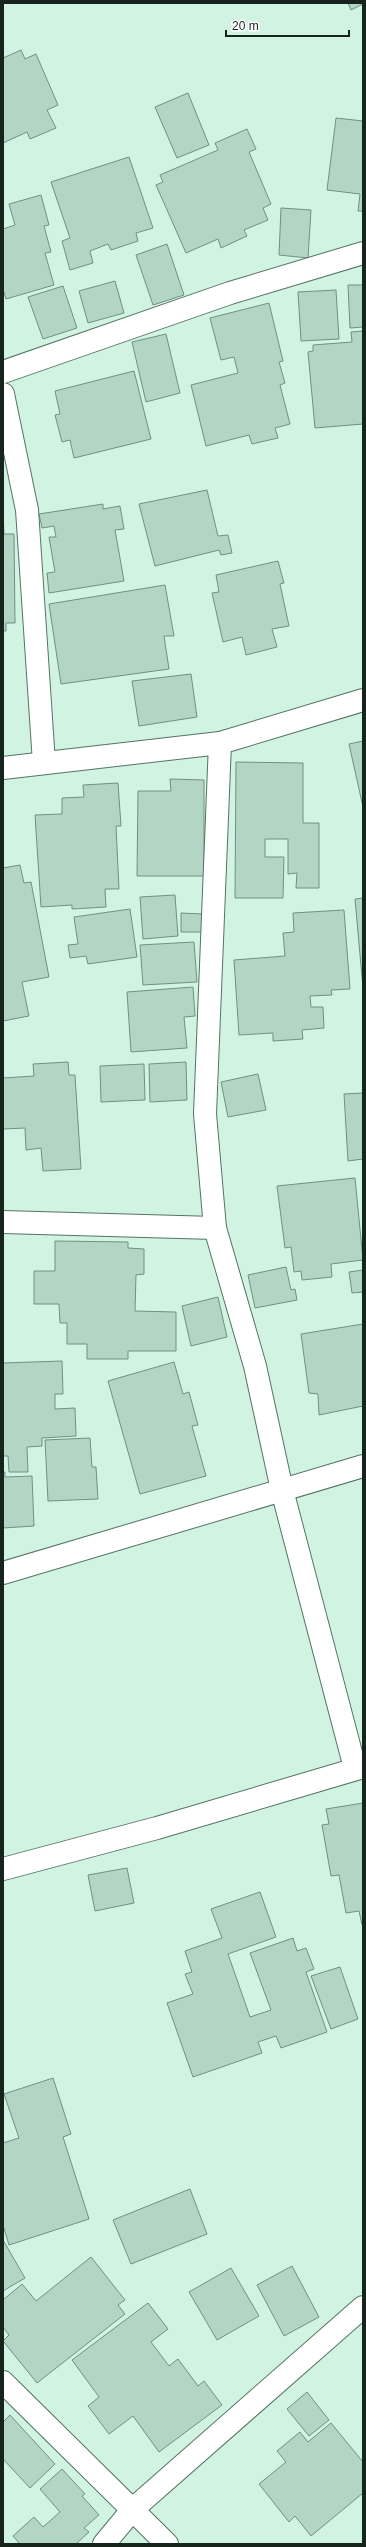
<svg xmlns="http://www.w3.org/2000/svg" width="366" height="2547" font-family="Helvetica,sans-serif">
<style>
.building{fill:#b2d5c4;stroke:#709181}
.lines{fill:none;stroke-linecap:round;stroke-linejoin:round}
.street-casing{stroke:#547465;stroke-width:24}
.street{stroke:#fff;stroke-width:22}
</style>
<rect width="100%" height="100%" fill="#d0f3e2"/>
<g class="building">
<polygon points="348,3 363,3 363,4 351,10"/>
<polygon points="21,50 25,59 36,54 58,105 47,110 56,128 30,139 27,132 3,143 3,58"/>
<polygon points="188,93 209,145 177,158 155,107"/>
<polygon points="336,118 363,121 363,211 358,211 360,194 327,190"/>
<polygon points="247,129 256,149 249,152 271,204 263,208 268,220 244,230 247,236 221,248 218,239 186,253 156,185 163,182 160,175 218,150 215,143"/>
<polygon points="129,157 153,228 136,233 138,241 111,250 108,244 90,251 93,263 70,270 62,241 70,238 51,182"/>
<polygon points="41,195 49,225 44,226 51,252 45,253 54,285 6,299 3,289 3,229 15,225 9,204"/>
<polygon points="281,208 311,210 308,258 279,255"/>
<polygon points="167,244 184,295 153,305 136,255"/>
<polygon points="115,281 124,313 88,323 79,291"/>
<polygon points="348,285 363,285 363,327 350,328"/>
<polygon points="63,286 77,328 43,339 28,297"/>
<polygon points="336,290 339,339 301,341 298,292"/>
<polygon points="269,303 283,361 279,362 285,383 280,385 290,424 275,428 278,438 252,444 249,435 206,446 191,385 238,373 234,357 221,360 210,318"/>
<polygon points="363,331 363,424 315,428 308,352 313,351 313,345 352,342 351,332"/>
<polygon points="166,334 180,393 146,402 132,342"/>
<polygon points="134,371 151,439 74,458 70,440 62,442 55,415 60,414 55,391"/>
<polygon points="207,490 218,536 228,535 232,553 221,555 219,550 155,566 139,504"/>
<polygon points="103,504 103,509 120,506 124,529 115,530 124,581 49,593 47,573 55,572 49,537 56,537 54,526 42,528 39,514"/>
<polygon points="3,510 4,534 14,534 15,623 6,623 6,631 3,631"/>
<polygon points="278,561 284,583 280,584 289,626 272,629 277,647 246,655 242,637 223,642 212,593 219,592 216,575"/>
<polygon points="165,585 174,636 164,636 169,669 61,684 49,604"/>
<polygon points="191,674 197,717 139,726 132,681"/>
<polygon points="363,741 363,807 349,744"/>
<polygon points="236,762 303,763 303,823 319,823 319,888 296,888 297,873 288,874 288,839 265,839 265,857 284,857 283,898 235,898"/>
<polygon points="170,779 204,780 204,876 137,876 138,791 171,791"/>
<polygon points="118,783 121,826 116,826 119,889 105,889 106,907 72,909 72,905 41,907 35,815 62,814 62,798 84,797 83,785"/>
<polygon points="20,865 24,883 31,882 49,977 22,982 29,1016 3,1021 3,868"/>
<polygon points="175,895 178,936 143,939 140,897"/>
<polygon points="363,898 363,988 355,899"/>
<polygon points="130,909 137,957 88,964 86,956 70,958 68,945 78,944 74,917"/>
<polygon points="344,910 350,989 331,990 332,995 310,996 311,1007 323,1007 324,1028 302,1030 303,1039 273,1041 273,1033 239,1035 234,960 285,956 283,933 294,932 293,913"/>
<polygon points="181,913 203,914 202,932 181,932"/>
<polygon points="194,942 197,982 143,985 140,945"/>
<polygon points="193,987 195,1016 184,1017 187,1048 131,1052 127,992"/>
<polygon points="68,1062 69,1075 75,1075 81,1169 43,1171 41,1148 26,1150 25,1128 3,1129 3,1078 34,1076 33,1064"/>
<polygon points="186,1062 187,1100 150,1102 149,1064"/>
<polygon points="144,1064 145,1100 101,1102 100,1066"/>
<polygon points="258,1074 266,1110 228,1117 221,1082"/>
<polygon points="363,1093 363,1159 348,1161 344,1094"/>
<polygon points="355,1178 363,1260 331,1264 332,1277 302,1280 301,1271 294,1272 291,1247 285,1248 277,1186"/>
<polygon points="55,1241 128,1242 128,1248 144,1249 144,1274 136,1275 135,1311 176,1312 176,1351 128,1351 128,1359 87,1359 87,1344 67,1344 67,1323 60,1323 59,1304 34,1304 34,1271 55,1271"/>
<polygon points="286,1267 291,1290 295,1289 297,1300 255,1308 248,1275"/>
<polygon points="363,1270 363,1292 352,1293 349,1272"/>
<polygon points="218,1297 227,1337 191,1346 182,1306"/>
<polygon points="363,1324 363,1406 319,1415 318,1394 309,1393 301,1334"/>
<polygon points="62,1361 63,1394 55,1394 55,1409 75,1408 76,1436 42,1438 42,1446 27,1447 28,1472 9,1472 8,1456 3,1456 3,1363"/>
<polygon points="174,1362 183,1394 189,1392 198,1425 192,1426 206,1476 140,1494 108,1381"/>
<polygon points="90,1438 92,1467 96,1467 98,1499 48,1501 45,1440"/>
<polygon points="3,1472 5,1472 5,1477 32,1476 34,1526 3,1528"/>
<polygon points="363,1803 363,1924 362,1925 359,1911 346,1913 339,1875 331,1876 322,1825 329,1824 326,1809"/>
<polygon points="127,1868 134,1903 95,1911 88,1875"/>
<polygon points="260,1892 276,1937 228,1954 250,2017 271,2010 250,1953 293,1938 297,1951 306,1948 314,1969 306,1972 327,2032 281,2048 276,2036 258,2042 262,2053 193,2077 167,2003 193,1994 185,1974 192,1972 185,1951 222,1938 211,1909"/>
<polygon points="340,1967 358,2019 331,2029 311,1976"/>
<polygon points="53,2078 71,2134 63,2137 89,2219 9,2245 3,2225 3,2143 19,2138 4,2094"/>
<polygon points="190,2189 207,2234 131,2264 113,2220"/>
<polygon points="3,2240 25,2278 3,2291"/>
<polygon points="91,2257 125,2300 118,2305 125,2314 37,2383 3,2341 9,2335 3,2327 3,2300 22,2284 36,2301"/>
<polygon points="292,2266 319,2317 284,2336 257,2285"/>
<polygon points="231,2268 259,2316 217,2340 189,2292"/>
<polygon points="148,2303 168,2329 151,2342 169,2366 178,2359 198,2386 204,2381 222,2405 159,2452 133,2416 109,2434 88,2406 99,2397 72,2360"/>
<polygon points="307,2392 329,2420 309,2436 287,2409"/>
<polygon points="10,2415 55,2464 30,2488 3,2459 3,2422"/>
<polygon points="331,2423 363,2462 363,2493 311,2536 295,2516 289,2522 259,2484 286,2462 277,2451 300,2432 308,2442"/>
<polygon points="62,2469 85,2494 82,2496 99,2515 84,2528 89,2532 76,2544 20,2544 13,2536 34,2517 43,2527 60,2512 40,2489"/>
</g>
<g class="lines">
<g class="street-casing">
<g id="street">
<polyline points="3,372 230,293 363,253"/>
<polyline points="3,394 27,510 44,763"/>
<polyline points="220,743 205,1114 215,1228 255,1366 282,1490 355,1768"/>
<polyline points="3,768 220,743 363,700"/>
<polyline points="3,1222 215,1228"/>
<polyline points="3,1573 363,1466"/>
<polyline points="3,1869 157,1828 363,1767"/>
<polyline points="3,2382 167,2544"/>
<polyline points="104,2544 133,2509 363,2307"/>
</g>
</g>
<use href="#street" class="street"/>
</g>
<rect width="366" height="2547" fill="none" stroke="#16241d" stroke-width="8"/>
<path d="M226 30v6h123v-6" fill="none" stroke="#16241d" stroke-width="2"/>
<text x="232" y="30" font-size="12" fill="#16241d" stroke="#ffffff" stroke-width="3" paint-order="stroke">20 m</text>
</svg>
